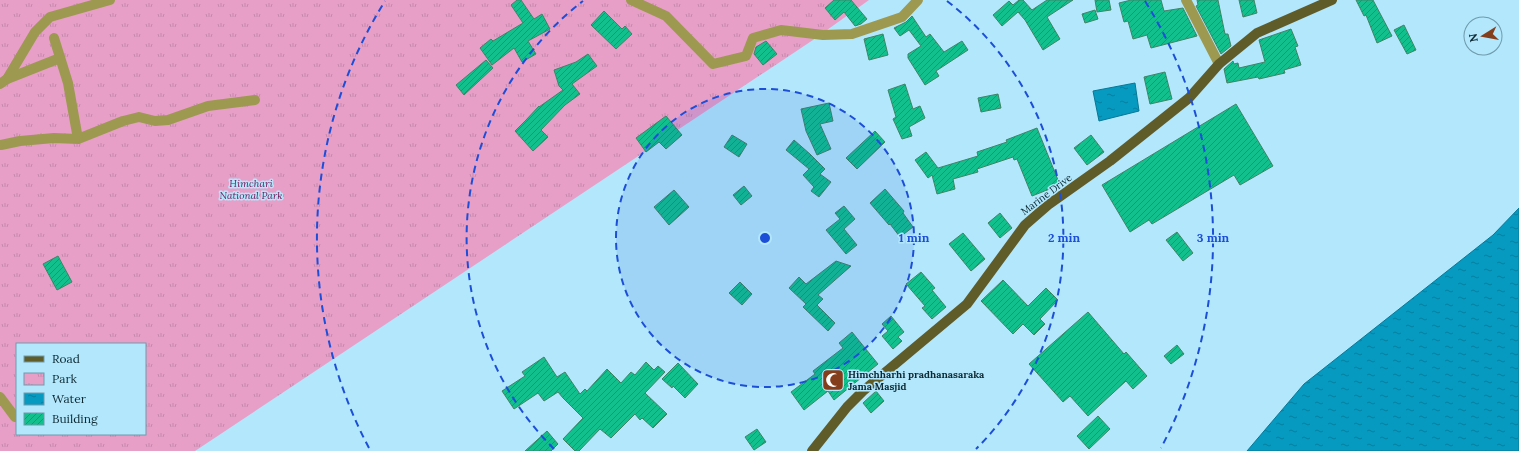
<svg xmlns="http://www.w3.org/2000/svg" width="1519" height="451" font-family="Lora,serif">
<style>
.park{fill:url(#park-tufts);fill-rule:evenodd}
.water{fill:url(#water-ripples);stroke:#087896}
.building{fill:url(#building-hatch);stroke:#448268}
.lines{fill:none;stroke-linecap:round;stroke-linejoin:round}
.minor{stroke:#9e9951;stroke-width:10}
.major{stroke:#605c2a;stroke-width:10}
.ring{fill:none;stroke:#1d4ed8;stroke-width:2;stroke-dasharray:7 5}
.labels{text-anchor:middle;stroke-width:3;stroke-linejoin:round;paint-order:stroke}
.park-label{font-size:10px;font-style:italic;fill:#741656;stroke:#b2e7fc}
.street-label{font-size:10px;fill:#0d2933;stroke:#b2e7fc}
.poi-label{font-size:10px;font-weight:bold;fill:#0d2933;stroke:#b2e7fc;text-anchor:start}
.centre{fill:#1d4ed8;stroke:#b2e7fc;stroke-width:2}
.ring-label{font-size:12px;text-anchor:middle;font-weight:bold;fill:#1d4ed8;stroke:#b2e7fc;stroke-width:3;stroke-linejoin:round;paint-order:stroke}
</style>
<defs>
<pattern id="park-tufts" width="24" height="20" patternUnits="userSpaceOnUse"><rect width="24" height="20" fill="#e79fc8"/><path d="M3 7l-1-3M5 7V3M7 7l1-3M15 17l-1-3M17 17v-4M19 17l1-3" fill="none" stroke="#c589ac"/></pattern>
<pattern id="water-ripples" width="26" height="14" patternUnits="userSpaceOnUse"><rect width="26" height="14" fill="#069ac1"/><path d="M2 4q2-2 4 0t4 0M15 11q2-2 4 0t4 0" fill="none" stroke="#067e9d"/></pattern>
<pattern id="building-hatch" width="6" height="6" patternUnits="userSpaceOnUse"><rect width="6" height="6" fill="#11c08c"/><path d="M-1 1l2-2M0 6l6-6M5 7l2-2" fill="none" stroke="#0e9c73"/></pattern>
</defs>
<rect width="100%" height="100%" fill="#b2e7fc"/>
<path class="park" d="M0 0H869L813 40 195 451H0ZM17 344H145V434H17Z"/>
<g class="water">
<polygon points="1135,83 1139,111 1099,121 1093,91"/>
<polygon points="1519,208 1519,451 1247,451 1304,384 1493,235"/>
</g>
<g class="building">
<polygon points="517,0 521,0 534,19 542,14 550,29 528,41 536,54 522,62 514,48 492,65 480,48 491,39 493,41 523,23 511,5"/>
<polygon points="834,0 851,0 867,19 861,24 855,26 844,12 835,20 825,8"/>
<polygon points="1019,0 1023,0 1032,10 1047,0 1073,0 1047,17 1060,39 1043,50 1025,20 1018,12 1002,26 993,15 1009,1 1013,5"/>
<polygon points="1095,0 1109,0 1111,10 1097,12"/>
<polygon points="1131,0 1161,0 1164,11 1183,8 1197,36 1151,48 1147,35 1133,39 1128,21 1124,22 1119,3"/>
<polygon points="1197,0 1218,0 1225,34 1228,34 1231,46 1221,54 1196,6 1198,5"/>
<polygon points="1239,0 1254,0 1257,13 1243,17"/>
<polygon points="1356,0 1373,0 1392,36 1377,43 1366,15 1364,16"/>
<polygon points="1095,10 1098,19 1085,23 1082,14"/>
<polygon points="604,11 622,29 625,26 632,34 616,49 591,25"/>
<polygon points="912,16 926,37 930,34 944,52 962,41 968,50 936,71 939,76 925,85 908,58 908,54 921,46 909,30 900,36 894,28 906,22"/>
<polygon points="1404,25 1416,50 1407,54 1394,30"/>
<polygon points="1291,29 1298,46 1295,47 1301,65 1284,70 1285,73 1259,79 1258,77 1227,83 1224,69 1233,61 1234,64 1238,63 1239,68 1265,62 1259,40"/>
<polygon points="883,34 888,55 869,60 864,39"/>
<polygon points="766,41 777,54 763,65 754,54 756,47"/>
<polygon points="588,54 597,66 572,84 580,94 565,105 541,130 548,137 533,151 515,131 526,120 539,106 539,107 563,90 559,86 554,70 576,62"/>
<polygon points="486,60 493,68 464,95 456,85"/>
<polygon points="1165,72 1172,99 1150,104 1144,77"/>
<polygon points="905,84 913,109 920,106 925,118 909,127 912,136 902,139 893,119 896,117 888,90"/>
<polygon points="998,94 1001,108 981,112 978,98"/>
<polygon points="829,103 833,121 820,124 831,149 817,155 806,131 801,109"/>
<polygon points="1236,104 1273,166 1240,185 1234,175 1152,224 1149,220 1130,232 1102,185"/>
<polygon points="666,116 682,135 666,149 659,142 646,152 636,138"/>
<polygon points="1037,128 1060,185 1032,196 1017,159 1014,160 1013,157 977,169 978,172 953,179 955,189 937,194 932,175 928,178 915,160 926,152 938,168 978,156 977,152 1007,142 1006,140"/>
<polygon points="875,131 885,142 857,169 846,158"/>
<polygon points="732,135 747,144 739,157 724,147"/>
<polygon points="1091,135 1104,152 1087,165 1074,148"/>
<polygon points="794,140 810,154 825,169 820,174 831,182 819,197 811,191 814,187 803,175 809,169 786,150"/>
<polygon points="744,186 752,196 741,205 733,195"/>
<polygon points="885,189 904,211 903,213 913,227 900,237 890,224 889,225 870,203"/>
<polygon points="674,190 689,207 669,225 654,207"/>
<polygon points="844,206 855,219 844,229 857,245 846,254 826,230 840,219 835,213"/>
<polygon points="1000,213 1012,228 1000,238 988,223"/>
<polygon points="1177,232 1193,253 1183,261 1166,240"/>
<polygon points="963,233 985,259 971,271 949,244"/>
<polygon points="58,256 72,282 57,290 43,264"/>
<polygon points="836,261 851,266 818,295 823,299 817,305 835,323 828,331 803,307 806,304 789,288 799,277 806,284"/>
<polygon points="921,272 935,288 932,290 946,307 932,319 922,308 925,306 906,284"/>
<polygon points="1003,280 1028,306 1046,288 1058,300 1040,319 1045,324 1034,335 1023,324 1013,334 981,301"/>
<polygon points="740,282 752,294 742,305 729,293"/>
<polygon points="1088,312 1124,354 1126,352 1147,376 1133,389 1126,381 1088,416 1070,396 1063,402 1029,364"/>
<polygon points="891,316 904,332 898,337 902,341 893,349 882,336 888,331 882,324"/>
<polygon points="852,332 878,364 834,400 828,391 804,410 791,392 815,374 813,371 843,348 839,343"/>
<polygon points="1177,345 1184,354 1171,364 1164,356"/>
<polygon points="544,357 557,377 565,372 580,394 585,389 587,391 607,369 621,383 631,372 635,375 646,362 654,370 658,366 665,372 645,393 667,414 653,428 642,418 640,420 635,414 611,438 600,429 579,451 575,451 563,439 583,418 563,398 558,392 544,401 538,393 514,409 502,391 525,376 522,372"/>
<polygon points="678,363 698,384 685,398 673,386 672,388 662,379"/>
<polygon points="876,391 884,401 871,413 863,403"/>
<polygon points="1098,416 1110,429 1089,449 1077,436"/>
<polygon points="757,429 766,442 754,450 745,437"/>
<polygon points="547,431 558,444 551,451 525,451"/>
</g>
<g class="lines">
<g class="minor">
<polyline points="631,0 666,16 713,64 746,56 753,38 781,30 823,35 852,34 902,17 918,0"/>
<polyline points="1186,0 1219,64"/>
<polyline points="54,38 68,83 78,139"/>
<polyline points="7,79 60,58"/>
<polyline points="0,84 7,79 35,32 50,17 110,0"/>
<polyline points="1,145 20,141 54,138 78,139 123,121 139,117 155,121 168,120 208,106 255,100"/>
<polyline points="0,397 15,417"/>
</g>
<polyline class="major" points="812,451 847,407 863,391 967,304 1025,225 1048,205 1110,161 1189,98 1219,64 1257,33 1332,0"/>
</g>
<circle cx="765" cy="238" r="149" fill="#1d4ed8" fill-opacity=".12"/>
<g class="ring">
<circle cx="765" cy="238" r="149"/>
<path d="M554 449A299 299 0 0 1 583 1M947 1A299 299 0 0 1 976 449"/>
<path d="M369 448A448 448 0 0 1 385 1M1145 1A448 448 0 0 1 1161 448"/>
</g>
<defs>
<g id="mosque-square" transform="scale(1.15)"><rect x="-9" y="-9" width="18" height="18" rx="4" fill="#853e1b" stroke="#b2e7fc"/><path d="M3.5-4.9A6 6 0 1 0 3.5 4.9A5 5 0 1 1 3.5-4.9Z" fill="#fff"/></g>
</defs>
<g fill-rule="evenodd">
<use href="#mosque-square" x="833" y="380"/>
</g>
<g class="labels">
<g class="park-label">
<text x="251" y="187">Himchari<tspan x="251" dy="12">National Park</tspan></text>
</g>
<g class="street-label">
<text transform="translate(1046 194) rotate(-37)" y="4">Marine Drive</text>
</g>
<g class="poi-label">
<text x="848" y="378">Himchharhi pradhanasaraka<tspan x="848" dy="12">Jama Masjid</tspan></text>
</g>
</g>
<circle cx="765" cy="238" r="6" class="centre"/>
<g class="ring-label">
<text x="914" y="242">1 min</text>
<text x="1064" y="242">2 min</text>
<text x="1213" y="242">3 min</text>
</g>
<rect x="16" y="343" width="130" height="92" fill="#b2e7fc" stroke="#709bac"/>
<rect x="24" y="356" width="20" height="6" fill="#605c2a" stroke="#709bac"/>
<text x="52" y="363" font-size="12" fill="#0d2933">Road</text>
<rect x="24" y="373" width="20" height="12" fill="url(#park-tufts)" stroke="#709bac"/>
<text x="52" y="383" font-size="12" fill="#0d2933">Park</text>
<rect x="24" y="393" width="20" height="12" fill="url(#water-ripples)" stroke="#709bac"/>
<text x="52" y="403" font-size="12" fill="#0d2933">Water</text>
<rect x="24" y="413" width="20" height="12" fill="url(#building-hatch)" stroke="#709bac"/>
<text x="52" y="423" font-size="12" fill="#0d2933">Building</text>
<g transform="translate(1483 36) rotate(259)"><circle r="19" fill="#b2e7fc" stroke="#709bac"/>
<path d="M0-3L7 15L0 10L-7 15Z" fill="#853e1b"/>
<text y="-6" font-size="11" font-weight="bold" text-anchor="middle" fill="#0d2933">N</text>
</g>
</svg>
